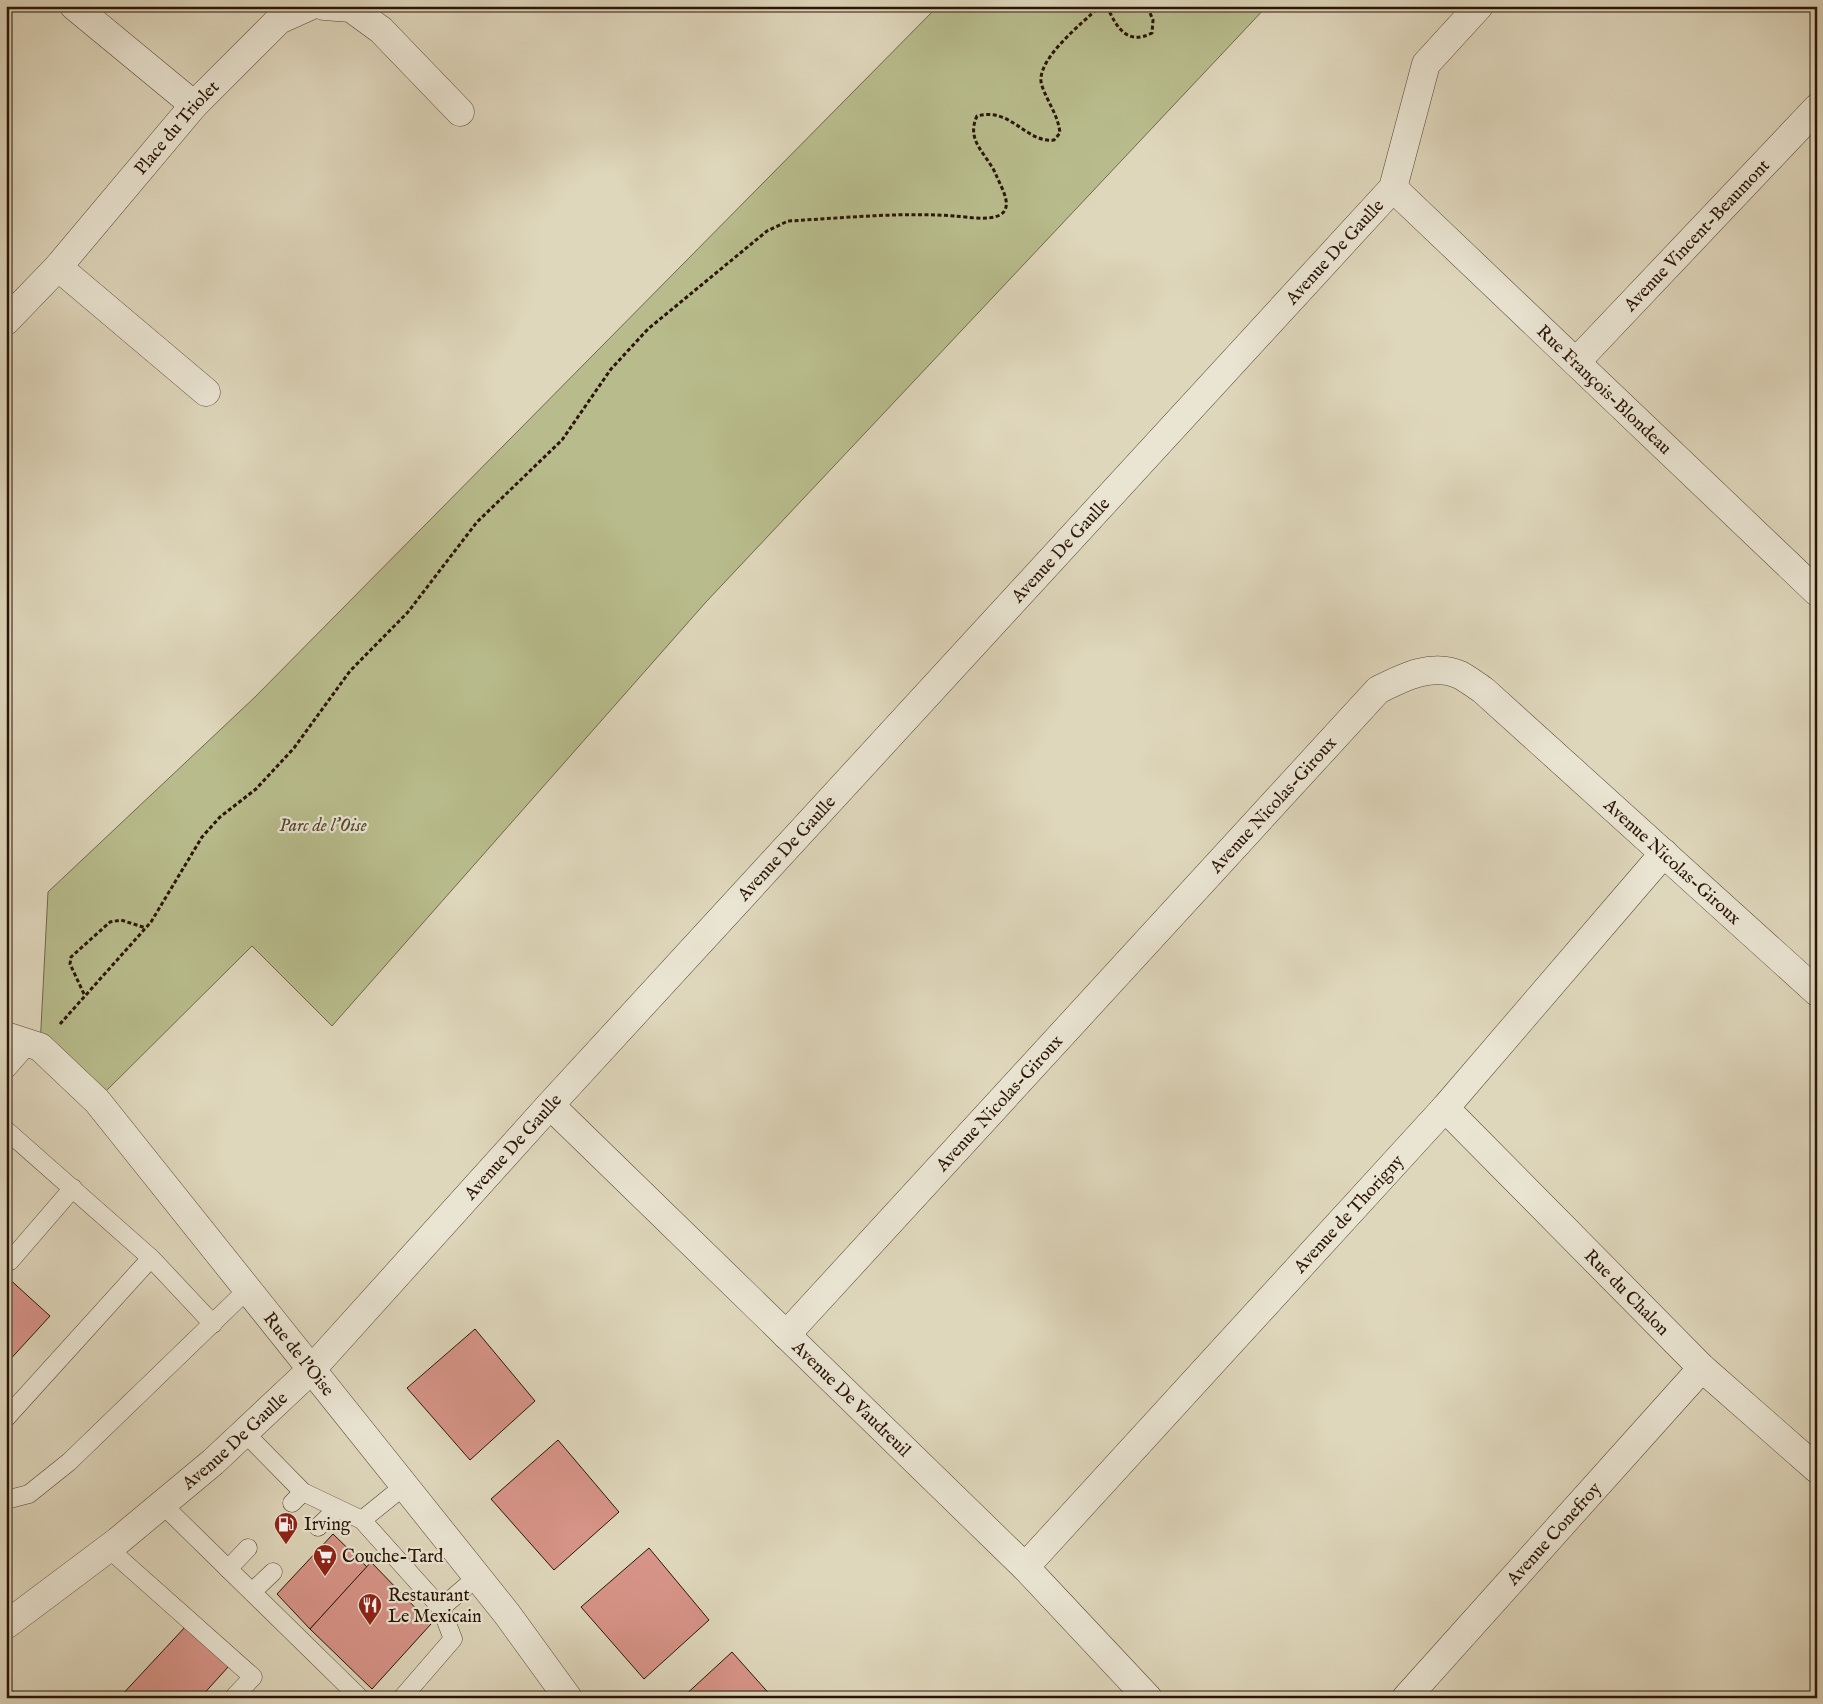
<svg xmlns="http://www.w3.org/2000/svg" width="1823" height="1704" font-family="'IM FELL English',serif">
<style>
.green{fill:#b8bc8c;stroke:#716849}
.building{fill:#d79488;stroke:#2a1506}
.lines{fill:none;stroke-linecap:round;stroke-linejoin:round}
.service-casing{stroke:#574634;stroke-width:19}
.minor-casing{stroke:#574634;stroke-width:29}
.tertiary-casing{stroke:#574634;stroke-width:29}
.path{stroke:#2a1506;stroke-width:3;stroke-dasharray:4 2.5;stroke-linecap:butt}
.service{stroke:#eae5d3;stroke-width:18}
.minor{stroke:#eae5d3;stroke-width:28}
.tertiary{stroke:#eae5d3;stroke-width:28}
.labels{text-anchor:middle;stroke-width:4.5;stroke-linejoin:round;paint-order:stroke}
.street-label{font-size:18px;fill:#2a1506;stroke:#eae5d3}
.park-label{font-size:18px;font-style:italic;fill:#55472e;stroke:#eae5d3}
.poi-label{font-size:18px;fill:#2a1506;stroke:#eae5d3;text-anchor:start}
</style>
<rect width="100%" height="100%" fill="#dfd7bc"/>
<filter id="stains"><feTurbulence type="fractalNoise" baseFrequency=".004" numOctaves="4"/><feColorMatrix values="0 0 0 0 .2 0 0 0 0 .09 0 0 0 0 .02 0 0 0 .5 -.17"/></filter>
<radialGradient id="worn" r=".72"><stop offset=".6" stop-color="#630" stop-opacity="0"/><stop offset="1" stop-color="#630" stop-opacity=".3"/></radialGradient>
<polygon class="green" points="938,6 1267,6 706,602 332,1026 252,946 97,1100 40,1047 48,892 255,697"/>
<g class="building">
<polygon points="6,1276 50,1316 6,1364"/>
<polygon points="475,1329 535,1401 470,1460 407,1388"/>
<polygon points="558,1440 619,1512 554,1570 491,1499"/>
<polygon points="333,1534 367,1567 310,1629 277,1594"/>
<polygon points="649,1548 709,1620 644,1679 581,1607"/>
<polygon points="371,1562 431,1624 372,1689 310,1629"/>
<polygon points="186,1626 229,1666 200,1698 119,1698"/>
<polygon points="732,1652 773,1698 682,1698"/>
</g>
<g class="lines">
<g class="service-casing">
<g id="service">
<polyline points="6,1070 29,1044"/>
<polyline points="6,1130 151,1258"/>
<polyline points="10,1261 73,1188"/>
<polyline points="6,1418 151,1258 213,1324"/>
<polyline points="245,1433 303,1492 362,1520 441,1608"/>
<polyline points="6,1500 29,1494 69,1462 247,1290"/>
<polyline points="292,1503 303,1492"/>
<polyline points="162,1504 360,1698"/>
<polyline points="362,1520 404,1486"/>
<polyline points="318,1527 337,1509"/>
<polyline points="109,1549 253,1677 233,1698"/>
<polyline points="228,1569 248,1548"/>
<polyline points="252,1592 273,1572"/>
<polyline points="6,1697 7,1698"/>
<polyline points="402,1698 453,1639 441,1608 477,1577"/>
</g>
</g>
<g class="minor-casing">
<g id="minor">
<polyline points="74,6 194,105"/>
<polyline points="324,6 351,8 381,30 460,112"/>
<path id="s1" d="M1393 188 1817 592"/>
<polyline points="58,267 206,392"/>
<path id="s2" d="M6 321 58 267 194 105 279 20 310 6"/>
<path id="s3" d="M1576 362 1817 108"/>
<path id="s4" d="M6 1036 40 1047 97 1101 507 1614 568 1698"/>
<path id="s5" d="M550 1105 1025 1567 1148 1698"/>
<path id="s6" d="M1445 1108 1702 1368 1817 1469"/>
<path id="s7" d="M786 1335 1378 690C1402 678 1432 662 1460 675 1468 679 1475 685 1483 690L1817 992"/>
<path id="s8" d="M1025 1567 1445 1108 1664 853"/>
<path id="s9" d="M1406 1698 1702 1368"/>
</g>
</g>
<g class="tertiary-casing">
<g id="tertiary">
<path id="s10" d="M6 1625 118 1541 213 1462 311 1370 550 1105 1393 188 1426 64 1479 6"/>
</g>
</g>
<g class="path">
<path d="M1107 6C1116 27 1127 46 1152 33L1153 20 1147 6"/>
<polyline points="84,994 70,964 71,957 110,922 121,920 146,928"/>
<path d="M60 1024 151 922 202 837 220 817 256 789 294 748 350 671 408 612 477 522 562 440 611 369 648 329 767 231 788 221C843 218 900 212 955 216 968 217 988 221 1000 215 1014 207 1001 187 997 177 988 154 965 142 977 116 1012 107 1025 143 1054 140L1060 133C1058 115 1048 103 1042 86 1033 61 1083 23 1100 6"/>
</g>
<use href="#service" class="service"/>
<use href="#minor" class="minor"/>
<use href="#tertiary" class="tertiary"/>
</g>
<defs>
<g id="fuel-pin" transform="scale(1.25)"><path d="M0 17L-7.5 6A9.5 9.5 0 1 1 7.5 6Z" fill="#8f2418" stroke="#eae5d3"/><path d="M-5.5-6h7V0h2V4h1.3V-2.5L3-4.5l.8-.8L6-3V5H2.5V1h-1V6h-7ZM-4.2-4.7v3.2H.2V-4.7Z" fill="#fff"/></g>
<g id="supermarket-pin" transform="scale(1.25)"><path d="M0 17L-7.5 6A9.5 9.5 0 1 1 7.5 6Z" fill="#8f2418" stroke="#eae5d3"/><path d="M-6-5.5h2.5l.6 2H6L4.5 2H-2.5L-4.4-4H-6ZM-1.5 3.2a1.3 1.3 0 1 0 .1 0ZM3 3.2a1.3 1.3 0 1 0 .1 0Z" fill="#fff"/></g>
<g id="restaurant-pin" transform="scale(1.25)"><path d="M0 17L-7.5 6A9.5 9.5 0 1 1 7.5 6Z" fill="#8f2418" stroke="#eae5d3"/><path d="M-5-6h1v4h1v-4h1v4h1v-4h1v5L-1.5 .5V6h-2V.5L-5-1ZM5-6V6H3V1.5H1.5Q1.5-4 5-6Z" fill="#fff"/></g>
</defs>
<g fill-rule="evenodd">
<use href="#fuel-pin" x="286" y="1524"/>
<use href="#supermarket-pin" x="325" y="1556"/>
<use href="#restaurant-pin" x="370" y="1605"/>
</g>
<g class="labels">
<g class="street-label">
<text dy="6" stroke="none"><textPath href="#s2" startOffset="258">Place du Triolet</textPath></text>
<text dy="6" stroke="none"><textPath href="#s3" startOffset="175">Avenue Vincent-Beaumont</textPath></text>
<text dy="6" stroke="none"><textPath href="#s10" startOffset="1914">Avenue De Gaulle</textPath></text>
<text dy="6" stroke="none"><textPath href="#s1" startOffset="292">Rue François-Blondeau</textPath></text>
<text dy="6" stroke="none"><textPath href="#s10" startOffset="1509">Avenue De Gaulle</textPath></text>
<text dy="6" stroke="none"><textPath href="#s7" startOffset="720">Avenue Nicolas-Giroux</textPath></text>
<text dy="6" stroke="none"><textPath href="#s10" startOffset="1104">Avenue De Gaulle</textPath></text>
<text dy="6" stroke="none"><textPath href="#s7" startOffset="1245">Avenue Nicolas-Giroux</textPath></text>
<text dy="6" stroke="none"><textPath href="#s7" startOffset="315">Avenue Nicolas-Giroux</textPath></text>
<text dy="6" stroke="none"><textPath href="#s10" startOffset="699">Avenue De Gaulle</textPath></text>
<text dy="6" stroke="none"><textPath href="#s8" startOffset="479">Avenue de Thorigny</textPath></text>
<text dy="6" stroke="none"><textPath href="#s6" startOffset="259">Rue du Chalon</textPath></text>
<text dy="6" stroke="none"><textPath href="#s4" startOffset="438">Rue de l'Oise</textPath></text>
<text dy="6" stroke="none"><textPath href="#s5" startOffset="421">Avenue De Vaudreuil</textPath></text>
<text dy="6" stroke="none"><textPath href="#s10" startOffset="294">Avenue De Gaulle</textPath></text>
<text dy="6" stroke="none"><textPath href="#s9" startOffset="221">Avenue Conefroy</textPath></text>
</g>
<g class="park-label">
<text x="323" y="831">Parc de l’Oise</text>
</g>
<g class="poi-label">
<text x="304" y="1530">Irving</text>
<text x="342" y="1562">Couche-Tard</text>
<text x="388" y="1601">Restaurant<tspan x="388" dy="21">Le Mexicain</tspan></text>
</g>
</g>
<rect width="1823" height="1704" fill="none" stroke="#dfd7bc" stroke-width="25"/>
<rect x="8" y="8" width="1808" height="1689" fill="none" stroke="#2a1506" stroke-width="2.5"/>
<rect x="12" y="12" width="1798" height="1679" fill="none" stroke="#2a1506"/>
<rect width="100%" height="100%" filter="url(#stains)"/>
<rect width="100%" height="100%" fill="url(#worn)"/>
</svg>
